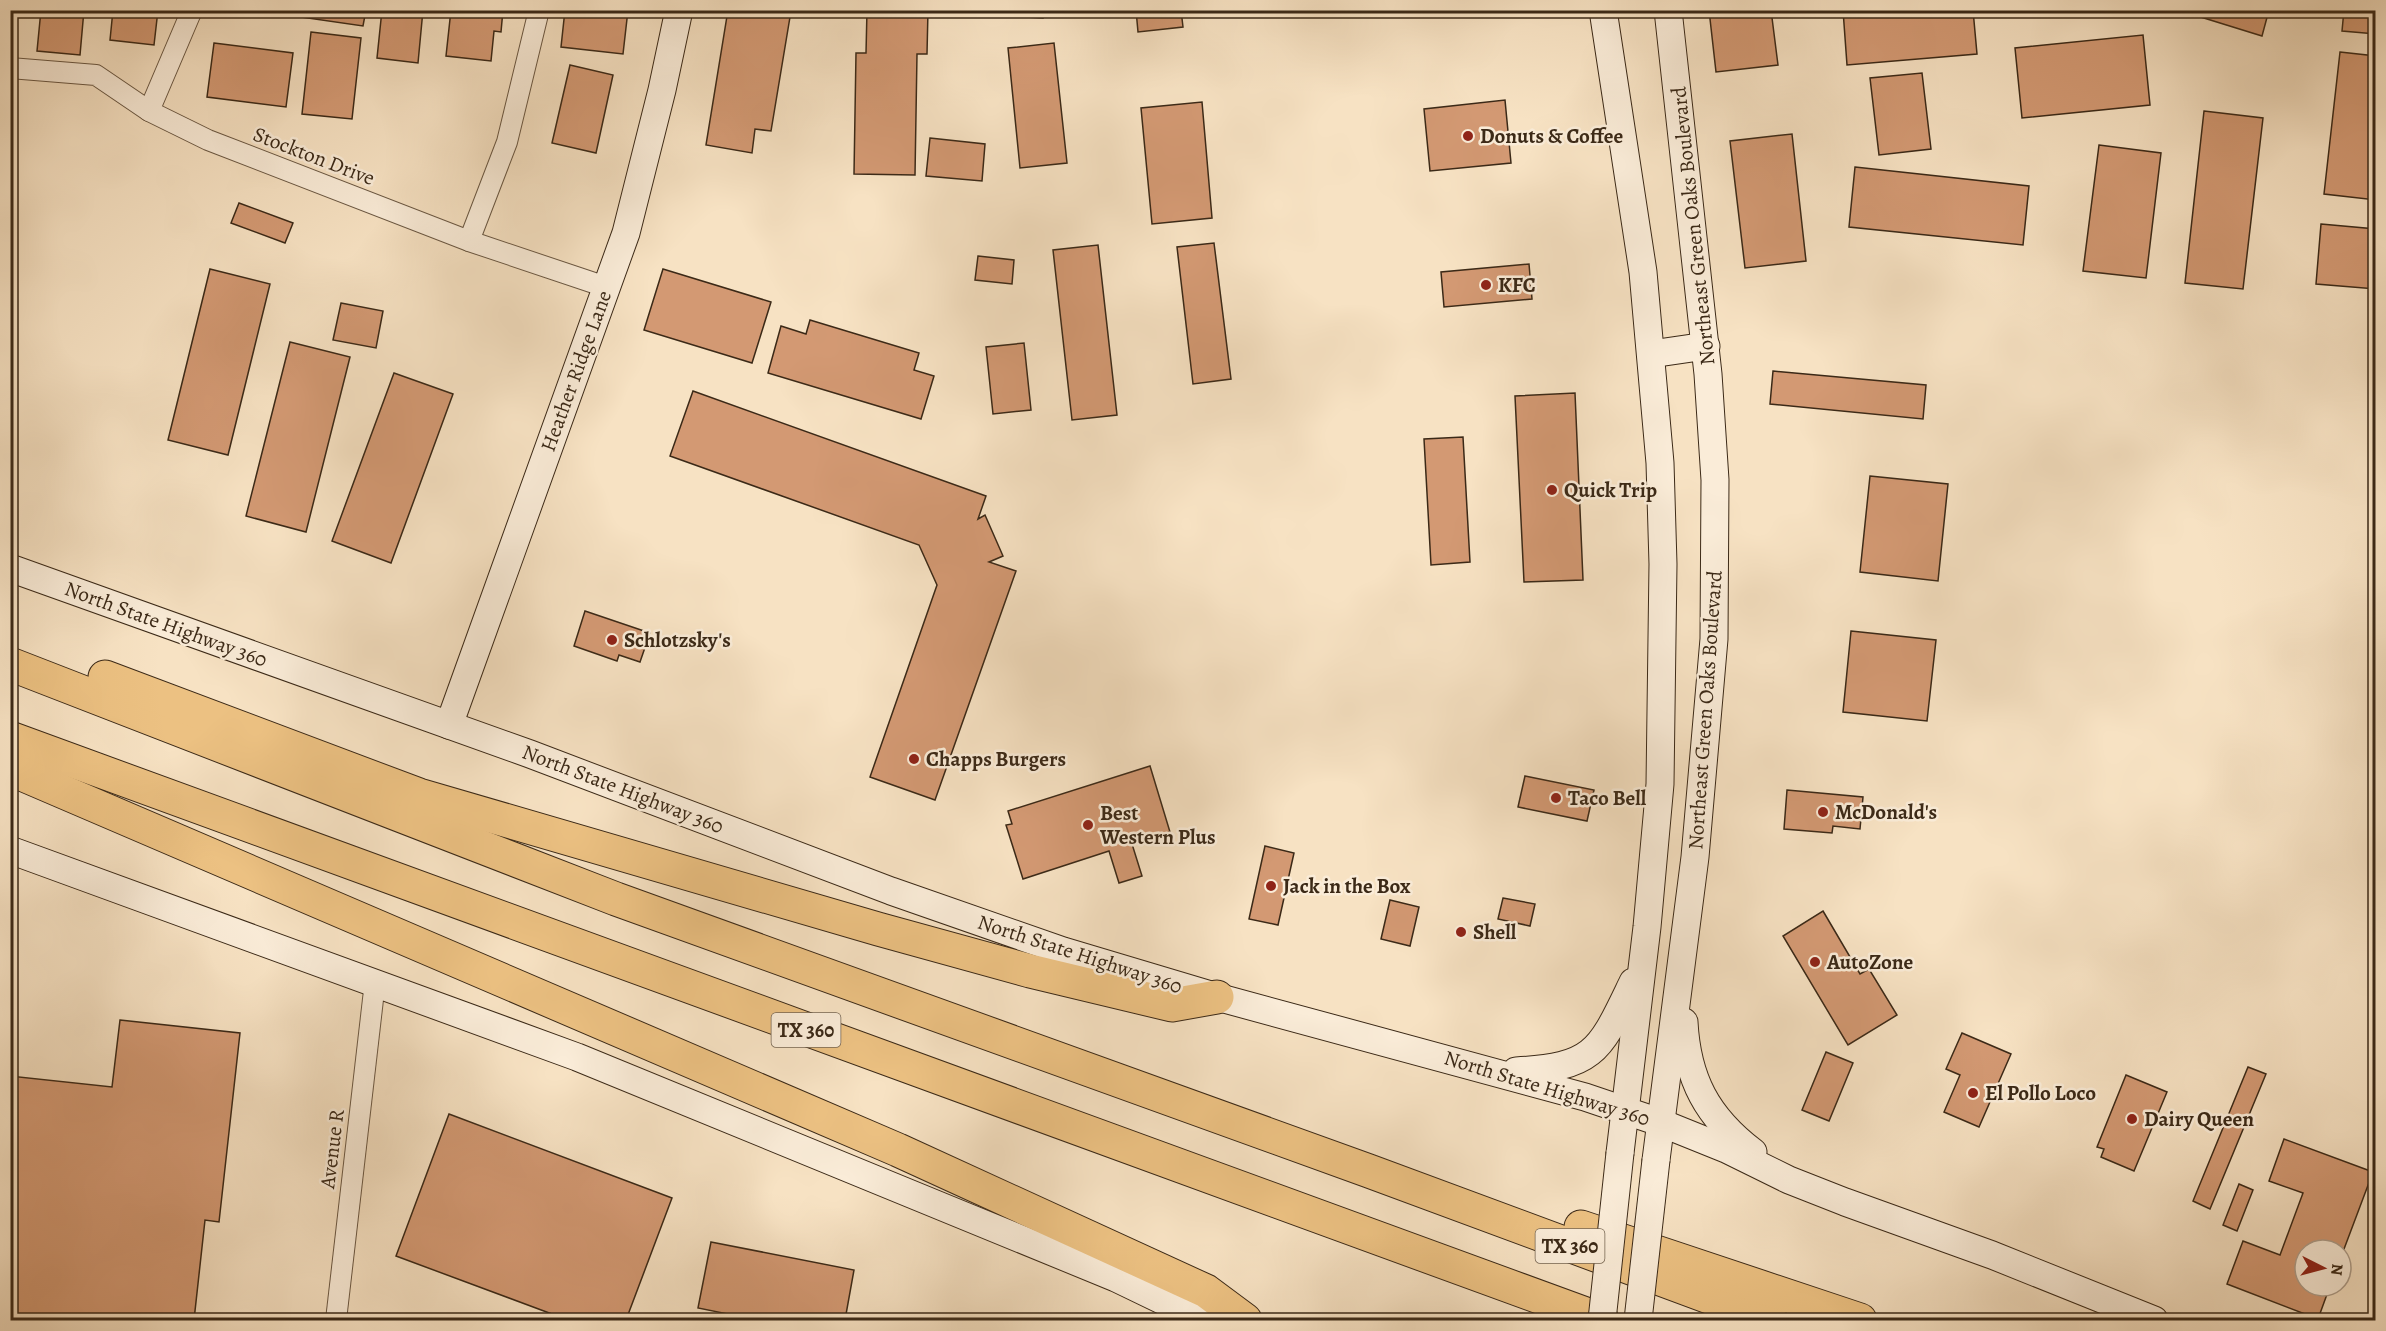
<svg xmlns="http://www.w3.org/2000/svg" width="2386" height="1331" font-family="Alegreya,serif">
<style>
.building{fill:#d39973;stroke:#3b2917;stroke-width:1.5}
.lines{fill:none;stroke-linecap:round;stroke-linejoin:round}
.street-casing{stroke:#6a5742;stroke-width:22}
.secondary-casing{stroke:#3b2917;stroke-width:29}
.highway-casing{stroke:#3b2917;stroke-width:35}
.street{stroke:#faecd8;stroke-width:20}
.secondary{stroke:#faecd8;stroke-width:27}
.highway{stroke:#ecc182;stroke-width:33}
.secondary-bridge-casing{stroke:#3b2917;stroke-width:29;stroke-linecap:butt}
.secondary-bridge{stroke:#faecd8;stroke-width:27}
.poi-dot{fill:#8f2418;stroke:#faecd8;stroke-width:2}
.labels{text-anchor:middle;stroke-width:5;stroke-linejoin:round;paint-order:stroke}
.shield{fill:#faecd8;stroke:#746451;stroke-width:1.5}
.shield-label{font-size:20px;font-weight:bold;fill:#3b2917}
.poi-label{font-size:21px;font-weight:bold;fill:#3b2917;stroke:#faecd8;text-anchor:start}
.street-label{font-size:21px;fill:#3b2917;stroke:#faecd8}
</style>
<rect width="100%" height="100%" fill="#f7e2c3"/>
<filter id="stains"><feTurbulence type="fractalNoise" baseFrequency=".00333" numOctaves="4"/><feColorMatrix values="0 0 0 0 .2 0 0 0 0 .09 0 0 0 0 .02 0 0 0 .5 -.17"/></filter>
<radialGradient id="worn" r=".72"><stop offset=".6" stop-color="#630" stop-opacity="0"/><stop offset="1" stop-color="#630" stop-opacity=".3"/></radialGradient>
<g class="building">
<polygon points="41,10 84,10 80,55 37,51"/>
<polygon points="113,10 158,10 154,45 110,40"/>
<polygon points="253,10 366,10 363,26"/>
<polygon points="382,10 423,10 418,63 377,58"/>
<polygon points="451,10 503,10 501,32 494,31 491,61 446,56"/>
<polygon points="565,10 628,10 623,54 561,47"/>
<polygon points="728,10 775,10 775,15 790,17 771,131 755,129 752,153 706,145"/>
<polygon points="867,10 928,10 927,54 917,54 915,175 854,174 856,53 866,53"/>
<polygon points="1004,10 1043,10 1043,18 1004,16"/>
<polygon points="1136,10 1181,10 1183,27 1138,32"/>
<polygon points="1709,10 1771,10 1778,65 1716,72"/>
<polygon points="1843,10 1973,10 1977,54 1847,65"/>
<polygon points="2178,10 2269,10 2262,36"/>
<polygon points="2344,10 2376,10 2376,34 2342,31"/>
<polygon points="311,32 361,38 352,119 302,114"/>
<polygon points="2143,35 2150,105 2022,118 2015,48"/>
<polygon points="214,43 293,53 286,107 207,97"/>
<polygon points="1054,43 1067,163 1020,168 1008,48"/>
<polygon points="2340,52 2376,56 2376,200 2324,194"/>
<polygon points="570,65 613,75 596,153 552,143"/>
<polygon points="1922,73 1931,149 1879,155 1870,78"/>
<polygon points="1505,100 1511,163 1430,171 1424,109"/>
<polygon points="1202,102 1212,218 1152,224 1141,108"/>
<polygon points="2204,111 2263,118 2243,289 2185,283"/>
<polygon points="1792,134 1806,261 1745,268 1730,141"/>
<polygon points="930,138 985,144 982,181 926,176"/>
<polygon points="2099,145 2161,153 2146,278 2083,271"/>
<polygon points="1855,167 2029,186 2023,245 1849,227"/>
<polygon points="239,203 293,223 285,243 231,223"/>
<polygon points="2321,224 2376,229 2376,289 2316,284"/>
<polygon points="1214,243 1231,379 1193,384 1177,247"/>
<polygon points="1098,245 1117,415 1072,420 1053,250"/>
<polygon points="978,256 1014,260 1012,284 975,280"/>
<polygon points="1529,264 1532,299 1444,307 1441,272"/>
<polygon points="210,269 270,284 228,455 168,440"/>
<polygon points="663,269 771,302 752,363 644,330"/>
<polygon points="341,303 383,311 376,348 333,340"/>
<polygon points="810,320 919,353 914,370 934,376 921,419 768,373 781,326 806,334"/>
<polygon points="290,342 350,357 306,532 246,516"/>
<polygon points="1024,343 1031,410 993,414 986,347"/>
<polygon points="1773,371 1926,385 1923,419 1770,404"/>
<polygon points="394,373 453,394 391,563 332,541"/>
<polygon points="693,391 986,496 978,519 985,515 1003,556 989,562 1016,571 935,800 870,777 937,585 919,545 670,456"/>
<polygon points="1575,393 1583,580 1524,582 1515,396"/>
<polygon points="1463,437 1470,562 1431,565 1424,439"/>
<polygon points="1870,476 1948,484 1938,581 1860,572"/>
<polygon points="585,611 650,633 640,662 619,655 617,661 574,646"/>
<polygon points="1851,631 1936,640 1927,721 1843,712"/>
<polygon points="1150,766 1170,832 1132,844 1142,876 1119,883 1109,851 1023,879 1006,825 1012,824 1008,811"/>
<polygon points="1525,776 1594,790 1587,821 1518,807"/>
<polygon points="1787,790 1863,797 1860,829 1833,826 1832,833 1784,829"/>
<polygon points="1265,846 1294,853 1278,925 1249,919"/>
<polygon points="1503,898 1535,904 1530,926 1498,919"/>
<polygon points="1390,900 1419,907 1410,946 1381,939"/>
<polygon points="1823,911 1860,974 1869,969 1897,1015 1848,1045 1783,936"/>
<polygon points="120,1020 240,1033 219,1222 205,1220 194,1320 10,1320 10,1076 112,1087"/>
<polygon points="1962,1033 2011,1054 1979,1127 1944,1112 1960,1075 1946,1069"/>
<polygon points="1826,1052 1853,1063 1829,1121 1802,1110"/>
<polygon points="2248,1067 2266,1074 2210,1209 2193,1201"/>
<polygon points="2126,1075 2167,1092 2134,1171 2101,1157 2104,1149 2097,1147"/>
<polygon points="449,1114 672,1198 626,1320 568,1320 396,1256"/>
<polygon points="2284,1139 2373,1172 2341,1257 2341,1250 2305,1250 2305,1286 2330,1286 2318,1319 2227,1284 2243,1241 2280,1255 2303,1193 2269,1181"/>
<polygon points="2239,1184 2253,1190 2237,1231 2223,1225"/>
<polygon points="711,1242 854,1270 845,1320 738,1320 738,1316 698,1308"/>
</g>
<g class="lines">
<g class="street-casing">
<g id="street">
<polyline points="10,68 96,75 149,111 208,140 469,241 606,287"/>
<polyline points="149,111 192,10"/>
<polyline points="469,241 507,142 539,10"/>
<polyline points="336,1320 375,982"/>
</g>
</g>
<g class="secondary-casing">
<g id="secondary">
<polyline points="1603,10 1643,272 1660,463 1663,564 1660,784 1647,927 1620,1153"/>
<polyline points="1651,354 1706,346"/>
<polyline points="10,568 530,754 891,891 1063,951 1217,997 1585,1097 1659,1122 1726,1149 1789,1180 1845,1202 1992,1255 2154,1320"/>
<polyline points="449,725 626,233 662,90 679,10"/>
<polyline points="10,850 577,1057 1116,1278 1203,1320"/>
<path d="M1684 1022C1687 1079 1707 1117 1753 1152"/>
<path d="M1516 1071C1596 1067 1600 1050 1633 982"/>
<polyline points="1656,1160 1695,857 1714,639 1715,480 1708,374 1668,10"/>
</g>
</g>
<g class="highway-casing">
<g id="highway">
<polyline points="10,664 616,899 1369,1171 1771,1320"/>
<polyline points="105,677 419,795 878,929 1030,971 1172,1005 1217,997"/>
<polyline points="10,738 1602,1320"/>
<polyline points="10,769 898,1150 1206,1291 1245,1320"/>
<polyline points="1581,1227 1860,1320"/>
</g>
</g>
<use href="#street" class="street"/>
<use href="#secondary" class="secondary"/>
<use href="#highway" class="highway"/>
<g class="secondary-bridge-casing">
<g id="secondary-bridge">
<polyline points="1602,1320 1620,1153"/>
<polyline points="1638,1320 1656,1160"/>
</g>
</g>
<use href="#secondary-bridge" class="secondary-bridge"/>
</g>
<g class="poi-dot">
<circle cx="1468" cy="136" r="6"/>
<circle cx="1486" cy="285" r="6"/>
<circle cx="1552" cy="490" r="6"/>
<circle cx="612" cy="640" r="6"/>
<circle cx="914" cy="759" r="6"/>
<circle cx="1556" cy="798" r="6"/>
<circle cx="1823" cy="812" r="6"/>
<circle cx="1088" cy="825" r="6"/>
<circle cx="1271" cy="886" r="6"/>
<circle cx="1461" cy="932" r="6"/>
<circle cx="1815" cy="962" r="6"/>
<circle cx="1973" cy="1093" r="6"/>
<circle cx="2132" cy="1119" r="6"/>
</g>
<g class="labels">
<g class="shield">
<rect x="771.5" y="1013" width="69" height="34" rx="4.5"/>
<rect x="1535.5" y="1229" width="69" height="34" rx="4.5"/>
</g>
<g class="shield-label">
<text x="806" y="1037">TX 360</text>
<text x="1570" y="1253">TX 360</text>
</g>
<g class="poi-label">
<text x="1480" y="143">Donuts &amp; Coffee</text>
<text x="1498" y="292">KFC</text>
<text x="1564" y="497">Quick Trip</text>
<text x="624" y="647">Schlotzsky's</text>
<text x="926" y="766">Chapps Burgers</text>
<text x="1568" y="805">Taco Bell</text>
<text x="1835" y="819">McDonald's</text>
<text x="1100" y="820">Best<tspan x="1100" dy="24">Western Plus</tspan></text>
<text x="1283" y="893">Jack in the Box</text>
<text x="1473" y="939">Shell</text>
<text x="1827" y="969">AutoZone</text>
<text x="1985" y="1100">El Pollo Loco</text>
<text x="2144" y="1126">Dairy Queen</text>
</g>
<g class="street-label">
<text transform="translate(314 156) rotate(21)" y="7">Stockton Drive</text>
<text transform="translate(1693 226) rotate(-96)" y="7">Northeast Green Oaks Boulevard</text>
<text transform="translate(576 371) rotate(-70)" y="7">Heather Ridge Lane</text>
<text transform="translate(166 624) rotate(20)" y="7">North State Highway 360</text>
<text transform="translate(1705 710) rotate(-86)" y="7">Northeast Green Oaks Boulevard</text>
<text transform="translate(623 789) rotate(21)" y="7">North State Highway 360</text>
<text transform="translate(1080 954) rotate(18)" y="7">North State Highway 360</text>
<text transform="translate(1547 1088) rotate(17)" y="7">North State Highway 360</text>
<text transform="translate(332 1149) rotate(-83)" y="7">Avenue R</text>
</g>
</g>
<rect width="2386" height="1331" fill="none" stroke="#f7e2c3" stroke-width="36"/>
<rect x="12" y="12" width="2362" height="1307" fill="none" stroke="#3b2917" stroke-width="3"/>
<rect x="18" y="18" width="2350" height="1295" fill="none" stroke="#3b2917" stroke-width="1.5"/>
<g transform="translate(2323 1268) rotate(96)"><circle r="28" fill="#faecd8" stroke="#ae9e8b" stroke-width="1.5"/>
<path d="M0-4.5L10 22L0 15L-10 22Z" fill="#8f2418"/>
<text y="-9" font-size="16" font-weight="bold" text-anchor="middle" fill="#3b2917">N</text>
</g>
<rect width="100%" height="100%" filter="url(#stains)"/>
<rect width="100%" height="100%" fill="url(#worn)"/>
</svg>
